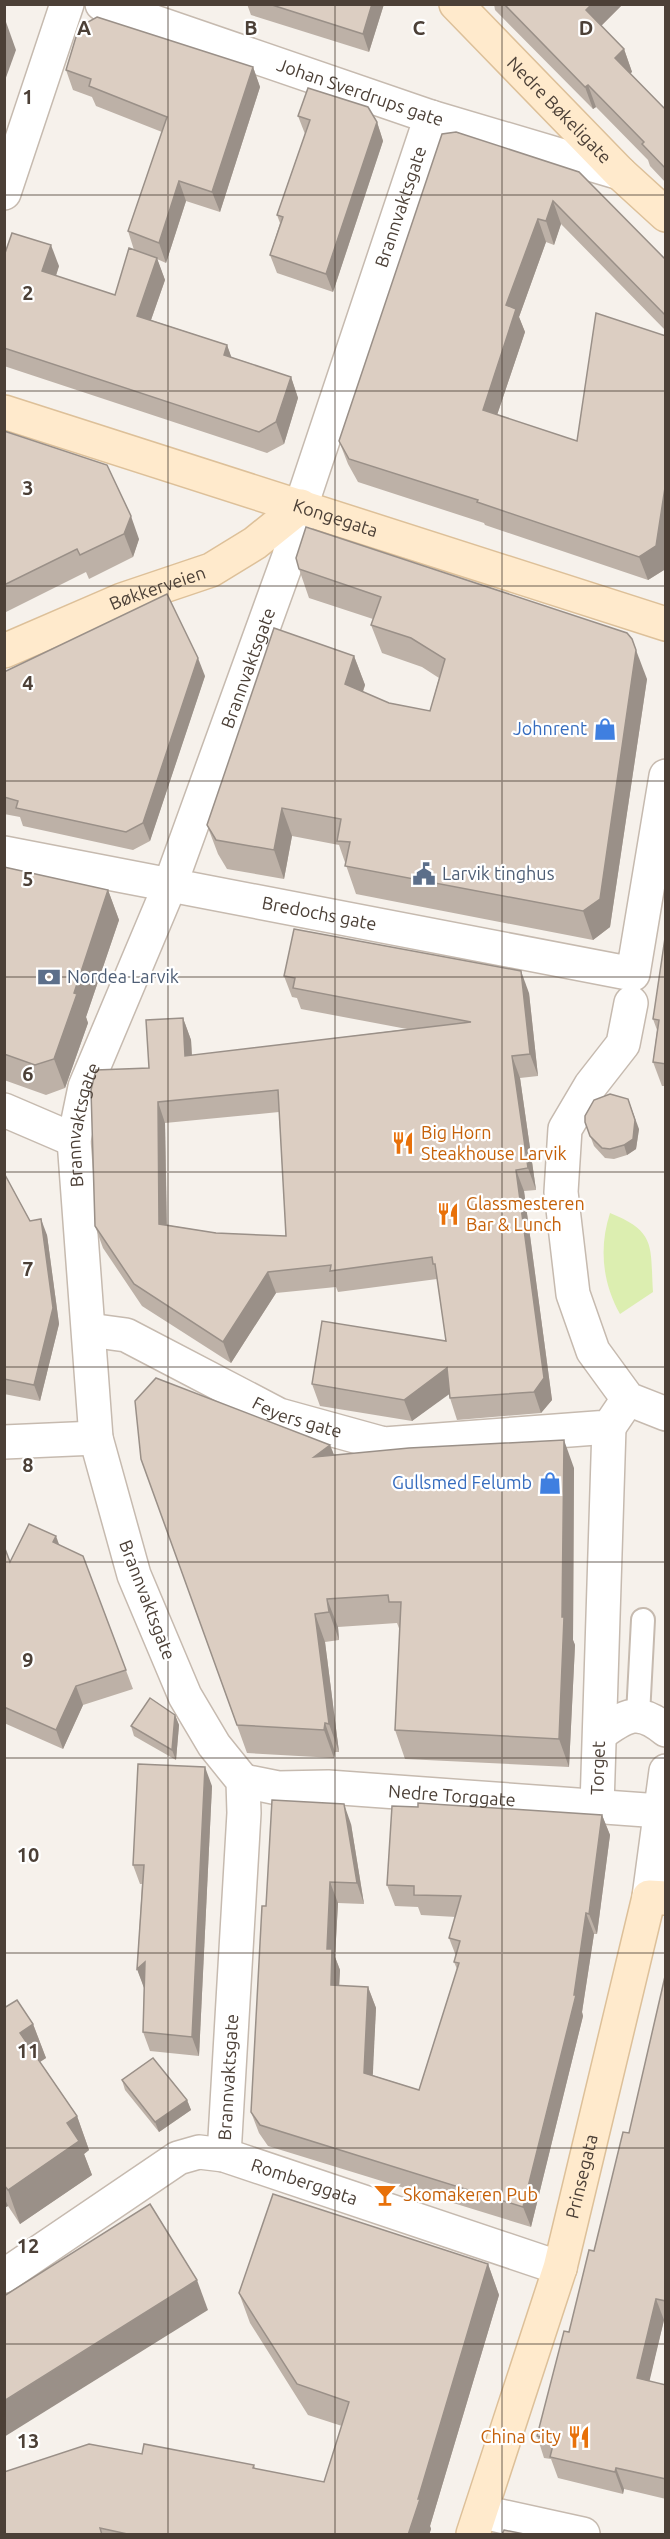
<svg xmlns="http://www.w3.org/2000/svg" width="670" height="2539" font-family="Ubuntu,sans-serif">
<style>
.green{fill:#dceeb0}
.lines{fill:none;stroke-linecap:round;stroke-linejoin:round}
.lane-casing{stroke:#c6baaf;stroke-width:26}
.street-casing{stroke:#c6baaf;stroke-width:36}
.secondary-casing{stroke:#ddc099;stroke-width:36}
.lane{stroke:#fff;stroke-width:22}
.street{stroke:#fff;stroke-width:33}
.secondary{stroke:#ffeacc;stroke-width:33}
.wall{fill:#bdb1a7;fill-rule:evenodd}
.shaded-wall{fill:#9a9088}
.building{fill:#dccec2;stroke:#9a9088;stroke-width:1.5;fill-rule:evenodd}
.grid{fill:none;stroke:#4c4037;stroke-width:1.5;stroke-opacity:0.55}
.labels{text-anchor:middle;stroke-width:4.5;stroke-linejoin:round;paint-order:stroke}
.street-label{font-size:18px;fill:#4c4037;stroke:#fff}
.shop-label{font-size:18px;fill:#366cbe;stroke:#fff;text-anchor:end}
.service-label{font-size:18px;fill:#4e5e75;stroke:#fff;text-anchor:start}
.food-label{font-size:18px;fill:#c56008;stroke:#fff;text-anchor:start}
.grid-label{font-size:20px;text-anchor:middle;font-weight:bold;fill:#4c4037;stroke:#fff;stroke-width:4.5;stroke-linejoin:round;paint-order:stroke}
</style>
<rect width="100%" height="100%" fill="#f6f1eb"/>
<path class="green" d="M610 1213C657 1232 650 1246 653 1292L620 1314C602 1282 599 1247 610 1213Z"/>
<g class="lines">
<g class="lane-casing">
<polyline id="lane" points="638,1715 643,1620"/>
</g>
<g class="street-casing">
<g id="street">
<path id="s1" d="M102 4 431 117 620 173"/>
<polyline points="4,193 67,4"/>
<path id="s2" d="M4 853 633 974 666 776"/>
<polyline points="631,1003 623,1044 591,1085 565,1129 561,1192 573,1294 593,1351 628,1399 666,1414"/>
<polyline points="4,1110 74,1140"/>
<path id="s3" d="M89 1330 126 1335 279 1415 384 1444 609 1427 628 1399"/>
<polyline points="4,1442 96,1438"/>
<path d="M600 1734C626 1715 638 1707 666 1730"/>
<path id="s4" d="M243 1781 278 1788 328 1787 660 1811"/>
<path id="s5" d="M597 1806 609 1427"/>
<polyline points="649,1897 666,1771"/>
<path id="s6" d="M224 2155 244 1813 243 1781 214 1745 185 1696 134 1575 96 1438 74 1140 85 1087 170 885 289 556 301 506 431 117"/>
<path id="s7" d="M4 2276 178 2158 199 2152 224 2155 560 2268"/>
<polyline points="482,2512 583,2534"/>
</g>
</g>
<g class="secondary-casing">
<g id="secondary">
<path id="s8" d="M456 4 620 173 666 215"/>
<path id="s9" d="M4 412 666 624"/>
<path id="s10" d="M4 651 122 600 211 570 255 543 301 506"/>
<path id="s11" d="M473 2534 560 2268 649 1897 666 1898"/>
</g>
</g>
<use href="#lane" class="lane"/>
<use href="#street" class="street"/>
<use href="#secondary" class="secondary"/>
</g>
<g class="wall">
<polygon points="247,4 384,4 369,52 251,15"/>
<polygon points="494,4 623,4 601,26 624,49 632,72 630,73 666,110 666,183 650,166 648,160 596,107 593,109 495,10"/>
<polygon points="253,67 260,87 220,212 186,201 166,263 157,259 165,280 151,320 227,345 231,357 291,377 298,398 284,444 267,453 4,366 4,256 59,266 56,276 115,295 134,250 128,231 162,132 96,106 92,97 73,90 66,70"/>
<polygon points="298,116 377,122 383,141 333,292 277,273 270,255 280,223 277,215 305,134"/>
<polygon points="442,134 666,260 666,331 561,224 554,245 546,242 519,317 525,332 497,415 577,441 666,336 666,560 664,570 648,580 485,525 484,523 358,482 348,464 339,441"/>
<polygon points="4,431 139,539 133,557 89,579 86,572 4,613"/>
<polygon points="299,569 647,679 610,927 593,940 356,894 339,845 292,836 284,879 227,869 218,854 207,825 354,656 365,685 363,692 389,703 430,711 439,678 422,667 382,653 371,625 373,619 309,598"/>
<polygon points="4,672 205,676 150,841 133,850 23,826 20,817 4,814"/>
<polygon points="4,867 108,890 119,920 86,1017 88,1023 65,1088 46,1095 4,1080"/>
<polygon points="666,931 666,1086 662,1086 653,1062 657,1030 653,1019"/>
<path d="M284 976 529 993 538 1076 520 1078 536 1190 524 1191 552 1400 541 1413 457 1420 450 1398 449 1393 412 1421 320 1406 312 1384 446 1341 437 1279 338 1292 336 1287 276 1293 231 1363 142 1306 103 1248 95 1226 149 1068 183 1018 191 1040 192 1056 407 1029 301 1009 297 998 292 997ZM279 1112 286 1236 216 1233 167 1225 165 1123Z"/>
<polygon points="585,1122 639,1129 636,1149 627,1155 614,1159 605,1158 594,1146"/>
<polygon points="4,1173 30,1221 47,1235 59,1324 40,1401 4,1394"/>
<polygon points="330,1445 334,1455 574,1468 573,1640 575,1645 569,1767 405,1759 395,1730 400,1631 397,1623 338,1627 339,1640 325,1642 339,1752 335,1752 334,1758 247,1753 141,1459"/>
<polygon points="59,1545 83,1556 133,1689 83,1705 63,1749 4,1723 4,1546 10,1562"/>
<polygon points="175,1715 179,1725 176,1760 134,1736 131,1726"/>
<polygon points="212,1786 199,2056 150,2051 143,2032 144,1987 137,1969 142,1884 140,1884 133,1865"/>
<polygon points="602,1815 610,1835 597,1934 594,1934 582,2012 583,2016 531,2227 268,2146 259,2133 251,2112 266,1906 351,1824 364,1904 338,1903 335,1957 340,1970 339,1986 368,1987 376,2008 372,2075 419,2090 457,1969 454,1962 456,1956 449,1938 456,1917 421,1915 418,1907 395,1906 387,1885"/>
<polygon points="666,1972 666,2320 664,2320 649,2381 666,2385 666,2499 624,2489 623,2494 558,2478 551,2459 544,2458 537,2436 594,2251 629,2133"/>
<polygon points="4,2008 33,2024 46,2058 40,2062 77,2116 89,2150 84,2154 92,2175 20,2224 8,2206 4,2208"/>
<polygon points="122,2080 187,2100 191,2110 159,2132 125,2090"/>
<polygon points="488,2264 499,2295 430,2526 431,2529 429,2535 4,2535 142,2454 254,2465 255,2469 324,2482 342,2426 308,2415 250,2323 239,2293"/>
</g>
<g class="shaded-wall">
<polygon points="372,4 384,4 369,52 363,34"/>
<polygon points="592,4 623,4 594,33 586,10"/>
<polygon points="6,22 16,50 4,83 4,25"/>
<polygon points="624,49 632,72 623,80 615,58"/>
<polygon points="253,67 260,87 220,212 212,192"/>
<polygon points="588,85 596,107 593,109 585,87"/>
<polygon points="377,122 383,141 333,292 326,274"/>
<polygon points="179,181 186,201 166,263 159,243"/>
<polygon points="553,201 561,224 554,245 546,221"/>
<polygon points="538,219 546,242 519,317 525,332 491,433 483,410 506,305"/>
<polygon points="51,245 59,266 50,293 42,271"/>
<polygon points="157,258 165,280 145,337 137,316"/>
<polygon points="227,345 235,367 224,355"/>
<polygon points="291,377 298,398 284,444 276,422"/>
<polygon points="666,481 666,560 664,570 648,580 639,557"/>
<polygon points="131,516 139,539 133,557 124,534"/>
<polygon points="636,650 647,679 610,927 593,940 583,911"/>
<polygon points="354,656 365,685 355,713 345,684"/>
<polygon points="198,658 205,676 150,841 143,823"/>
<polygon points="282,808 292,836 284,879 274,850"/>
<polygon points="108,890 119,920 86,1017 88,1023 65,1088 54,1059 74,993"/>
<polygon points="521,971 529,993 538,1076 530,1054"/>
<polygon points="183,1018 191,1040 193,1078 185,1056"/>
<polygon points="512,1056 520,1078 536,1190 528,1168"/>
<polygon points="628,1099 639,1129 636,1149 627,1155 624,1145"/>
<polygon points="158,1102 165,1123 167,1246 159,1224"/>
<polygon points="516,1170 524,1191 552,1400 541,1413 534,1392"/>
<polygon points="41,1219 47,1235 59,1324 40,1401 34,1385"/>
<polygon points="268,1272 276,1293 231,1363 223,1342"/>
<polygon points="447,1368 455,1390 412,1421 404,1400"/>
<polygon points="564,1440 574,1468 573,1640 575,1645 569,1767 559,1739 562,1617"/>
<polygon points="330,1445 341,1473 314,1457"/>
<polygon points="56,1536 63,1555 53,1542"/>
<polygon points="327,1599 338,1627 339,1640 329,1612"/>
<polygon points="315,1614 325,1642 339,1752 329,1724"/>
<polygon points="76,1686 83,1705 63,1749 56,1730"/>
<polygon points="175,1715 179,1725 176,1760 172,1750"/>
<polygon points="325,1723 335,1752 334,1758 324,1730"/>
<polygon points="205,1767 212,1786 199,2056 192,2037"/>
<polygon points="344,1804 351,1824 364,1904 357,1883"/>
<polygon points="602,1815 610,1835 597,1934 589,1914"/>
<polygon points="330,1882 338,1903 335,1957 340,1970 338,2006 331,1985 327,1949"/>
<polygon points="586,1913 594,1934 582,2012 583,2016 531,2227 523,2207 574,1995"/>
<polygon points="145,1962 144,1988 137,1969"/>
<polygon points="368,1987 376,2008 372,2093 364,2073"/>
<polygon points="33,2024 46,2058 32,2067 20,2033"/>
<polygon points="187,2100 191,2110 159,2132 155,2122"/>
<polygon points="77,2116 89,2150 84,2154 92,2175 20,2224 8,2190 67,2123"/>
<polygon points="4,2197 8,2206 4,2208"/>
<polygon points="488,2264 499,2295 430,2526 431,2529 429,2535 408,2535 418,2499"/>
<polygon points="197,2280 208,2310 4,2437 4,2401"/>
<polygon points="656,2299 664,2320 645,2400 637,2378"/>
<polygon points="616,2468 624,2489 623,2494 615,2472"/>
</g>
<g class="building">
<polygon points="269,4 372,4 363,34"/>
<polygon points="504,4 592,4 586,10 624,49 615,58 666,110 666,169 642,144 644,142 588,85 585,87"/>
<polygon points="97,17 253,67 212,192 179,181 159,243 128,231 167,117 89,86 91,79 66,70 79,27"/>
<polygon points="308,88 368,107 377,122 326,274 270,255 283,217 277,215 310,120 298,116"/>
<polygon points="456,132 579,172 666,260 666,316 553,201 546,221 538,219 506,305 516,309 483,410 577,441 596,313 666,336 666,481 656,546 639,557 477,502 478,500 349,459 339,441 442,134"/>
<polygon points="12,233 51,245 42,271 115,295 129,248 157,258 137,316 227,345 224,355 291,377 276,422 259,432 4,348 4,256"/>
<polygon points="4,431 107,465 131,516 124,534 80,555 77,549 4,585"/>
<polygon points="306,527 627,633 632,639 636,650 600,899 583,911 345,866 350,842 337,841 341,819 282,808 274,850 216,840 207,825 274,628 354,656 345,684 389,703 430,711 445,659 411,638 371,625 381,597 299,569 296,558"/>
<polygon points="167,594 198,658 143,823 126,832 16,808 18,801 4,797 4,672"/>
<polygon points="4,867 108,890 74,993 77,994 54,1059 35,1065 4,1054"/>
<path d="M294 929 521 971 530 1054 512 1056 528 1168 516 1170 544 1378 534 1392 450 1398 447 1368 404 1400 312 1384 322 1321 446 1341 435 1264H433L432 1257 330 1271 331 1265 268 1272 223 1342 134 1284 95 1226 91 1090 96 1070 149 1068 146 1020 183 1018 185 1056 471 1022 293 988 295 978 284 976ZM278 1090 286 1236 216 1233 159 1224 158 1102Z"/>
<polygon points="666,931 666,1064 653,1062 659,1020 653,1019"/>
<polygon points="610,1094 628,1099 635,1120 633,1139 624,1145 610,1149 602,1148 590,1136 585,1122 585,1116 594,1100"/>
<polygon points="4,1173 30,1221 41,1219 53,1308 34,1385 4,1379"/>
<polygon points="156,1378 330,1445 314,1457 409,1448 564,1440 562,1617 564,1617 559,1739 395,1730 401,1602 389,1602 388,1595 327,1599 329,1612 315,1614 329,1724 325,1723 324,1730 237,1725 141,1459 135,1401"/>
<polygon points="29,1524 56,1536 53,1542 83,1556 126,1670 76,1686 56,1730 4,1707 4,1546 10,1562"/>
<polygon points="150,1698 175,1715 172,1750 131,1726"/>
<polygon points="138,1764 205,1767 192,2037 143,2032 145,1962 137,1969 144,1865 133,1865"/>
<polygon points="272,1800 344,1804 357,1883 330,1882 327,1949 332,1949 331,1985 368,1987 364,2073 419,2090 459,1963 454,1962 460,1941 449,1938 461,1896 414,1895 414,1886 387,1885 392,1806 418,1807 418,1803 602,1815 589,1914 586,1913 574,1995 576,1995 523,2207 260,2125 251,2112 262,1906 266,1906"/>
<polygon points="666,1972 666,2301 656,2299 637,2378 666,2385 666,2479 616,2468 615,2472 550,2457 554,2441 537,2436 564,2331 569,2332 589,2250 594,2251 623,2132 629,2133"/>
<polygon points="17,2000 33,2024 20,2033 77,2116 67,2123 79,2141 8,2190 4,2185 4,2008"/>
<polygon points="153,2058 187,2100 155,2122 122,2080"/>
<polygon points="273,2194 488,2264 418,2499 420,2499 408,2535 132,2535 100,2528 102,2535 4,2535 4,2472 89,2444 142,2454 144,2444 254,2465 253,2468 324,2482 349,2402 297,2384 239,2293"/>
<polygon points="150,2204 197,2280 4,2401 4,2296"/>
<polygon points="504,2530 529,2535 502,2535"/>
</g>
<path class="grid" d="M168 4V2534M335 4V2534M502 4V2534M4 195H666M4 391H666M4 586H666M4 781H666M4 977H666M4 1172H666M4 1367H666M4 1562H666M4 1758H666M4 1953H666M4 2148H666M4 2344H666"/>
<defs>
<g id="shop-bare" transform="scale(1.8)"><path d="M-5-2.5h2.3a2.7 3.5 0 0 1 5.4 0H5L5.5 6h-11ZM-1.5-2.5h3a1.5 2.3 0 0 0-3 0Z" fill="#3f7fe0" stroke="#fff" stroke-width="2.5" paint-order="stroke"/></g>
<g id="civic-bare" transform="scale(1.8)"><path d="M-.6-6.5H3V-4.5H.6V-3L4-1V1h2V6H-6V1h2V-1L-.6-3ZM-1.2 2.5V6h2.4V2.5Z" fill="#5c6f8a" stroke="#fff" stroke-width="2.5" paint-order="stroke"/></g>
<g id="bank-bare" transform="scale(1.8)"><path d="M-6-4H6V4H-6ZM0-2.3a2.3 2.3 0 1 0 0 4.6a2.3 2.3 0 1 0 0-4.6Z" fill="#5c6f8a" stroke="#fff" stroke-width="2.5" paint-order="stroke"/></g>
<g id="restaurant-bare" transform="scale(1.8)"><path d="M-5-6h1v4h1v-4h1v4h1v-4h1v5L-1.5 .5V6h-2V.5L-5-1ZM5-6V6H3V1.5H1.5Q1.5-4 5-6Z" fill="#e8710a" stroke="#fff" stroke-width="2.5" paint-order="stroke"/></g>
<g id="bar-bare" transform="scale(1.8)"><path d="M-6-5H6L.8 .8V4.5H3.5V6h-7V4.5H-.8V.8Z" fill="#e8710a" stroke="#fff" stroke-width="2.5" paint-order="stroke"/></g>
</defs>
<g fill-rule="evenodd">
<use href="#shop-bare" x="605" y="729"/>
<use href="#civic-bare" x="424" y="874"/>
<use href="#bank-bare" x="49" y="977"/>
<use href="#restaurant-bare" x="403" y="1143"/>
<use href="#restaurant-bare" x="448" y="1214"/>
<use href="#shop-bare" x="550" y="1483"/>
<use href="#bar-bare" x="385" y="2195"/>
<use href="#restaurant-bare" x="579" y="2437"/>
</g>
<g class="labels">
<g class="street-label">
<text dy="6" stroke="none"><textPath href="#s1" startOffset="273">Johan Sverdrups gate</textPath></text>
<text dy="6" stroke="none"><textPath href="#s8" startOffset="148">Nedre Bøkeligate</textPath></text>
<text dy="6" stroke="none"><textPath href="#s6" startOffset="2040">Brannvaktsgate</textPath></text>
<text dy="6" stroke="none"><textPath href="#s9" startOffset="348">Kongegata</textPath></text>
<text dy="6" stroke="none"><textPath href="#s10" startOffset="166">Bøkkerveien</textPath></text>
<text dy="6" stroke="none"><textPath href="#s6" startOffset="1554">Brannvaktsgate</textPath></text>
<text dy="6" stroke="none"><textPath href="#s2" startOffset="321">Bredochs gate</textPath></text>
<text dy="6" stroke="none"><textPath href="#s6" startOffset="1066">Brannvaktsgate</textPath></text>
<text dy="6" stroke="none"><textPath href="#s3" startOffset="228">Feyers gate</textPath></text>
<text transform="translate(147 1600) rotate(69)" y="6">Brannvaktsgate</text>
<text dy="6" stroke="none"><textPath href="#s5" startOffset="38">Torget</textPath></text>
<text dy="6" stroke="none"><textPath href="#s4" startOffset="210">Nedre Torggate</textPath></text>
<text dy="6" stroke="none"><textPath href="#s6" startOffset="78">Brannvaktsgate</textPath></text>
<text dy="6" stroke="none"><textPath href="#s11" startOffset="374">Prinsegata</textPath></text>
<text dy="6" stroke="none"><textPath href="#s7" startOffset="342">Romberggata</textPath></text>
</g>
<g class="shop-label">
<text x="587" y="735">Johnrent</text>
<text x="532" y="1489">Gullsmed Felumb</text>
</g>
<g class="service-label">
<text x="442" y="880">Larvik tinghus</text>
<text x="67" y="983">Nordea Larvik</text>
</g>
<g class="food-label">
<text x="421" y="1139">Big Horn<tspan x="421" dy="21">Steakhouse Larvik</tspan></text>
<text x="466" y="1210">Glassmesteren<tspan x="466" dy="21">Bar &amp; Lunch</tspan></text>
<text x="403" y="2201">Skomakeren Pub</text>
<text x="561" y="2443" text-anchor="end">China City</text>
</g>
</g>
<g class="grid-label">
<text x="84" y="35">A</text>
<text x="251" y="35">B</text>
<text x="419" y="35">C</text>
<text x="586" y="35">D</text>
<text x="28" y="104">1</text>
<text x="28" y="300">2</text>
<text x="28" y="495">3</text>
<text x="28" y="690">4</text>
<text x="28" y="886">5</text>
<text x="28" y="1081">6</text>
<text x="28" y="1276">7</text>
<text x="28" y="1472">8</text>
<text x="28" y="1667">9</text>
<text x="28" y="1862">10</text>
<text x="28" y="2058">11</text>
<text x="28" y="2253">12</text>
<text x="28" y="2448">13</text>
</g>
<rect width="670" height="2539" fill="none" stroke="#4c4037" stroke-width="12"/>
</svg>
